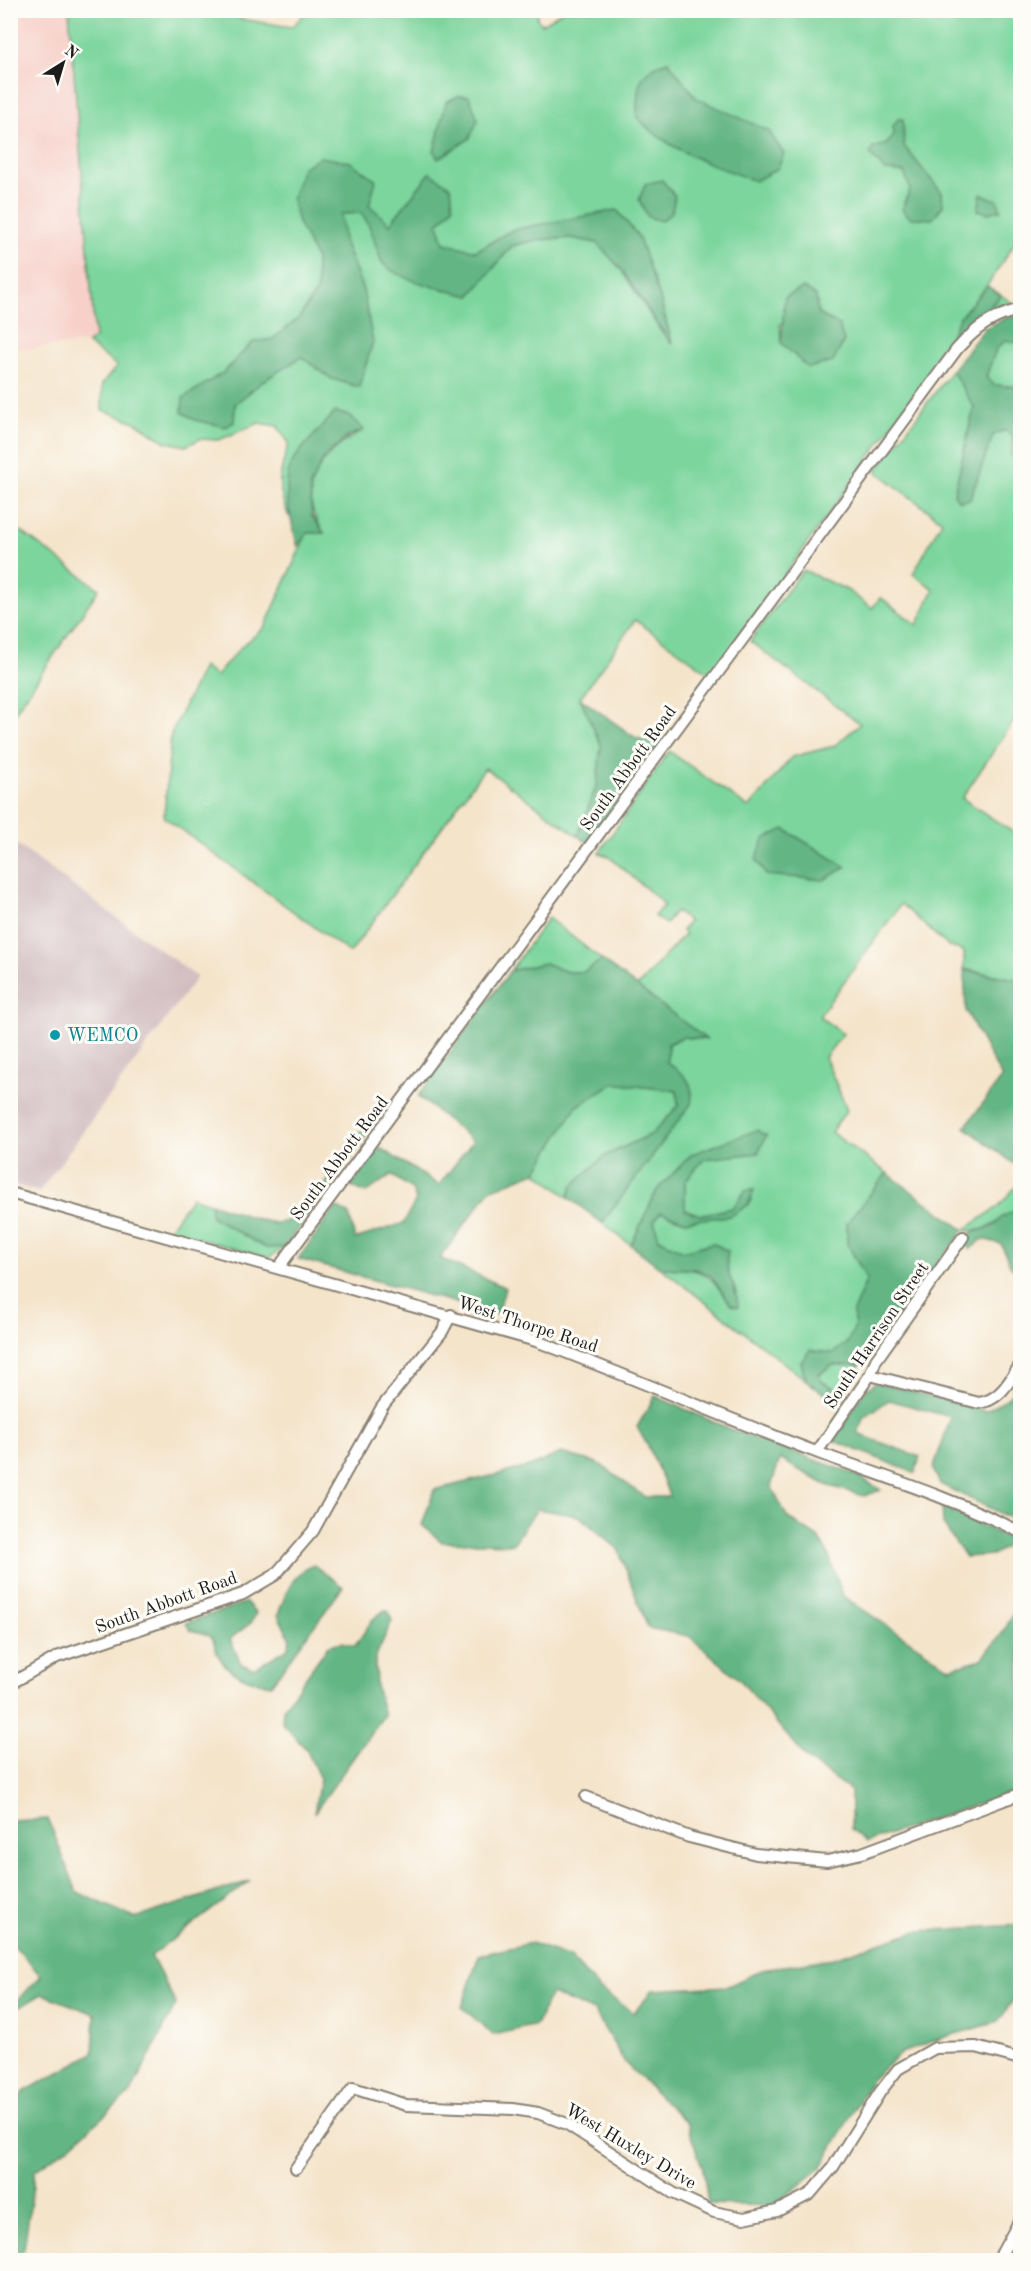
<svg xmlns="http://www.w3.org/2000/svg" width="1031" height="2271" font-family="'Old Standard TT',serif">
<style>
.built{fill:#f7d0c9}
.industrial{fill:#d2bec1}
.green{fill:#7bd59c;stroke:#4c785c;stroke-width:1.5;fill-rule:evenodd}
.forest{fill:#64b684;stroke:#406950;stroke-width:1.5}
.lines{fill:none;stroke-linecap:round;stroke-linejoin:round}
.minor-casing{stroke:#888073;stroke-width:14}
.minor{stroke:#fff;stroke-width:10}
.culture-dot{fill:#0f9aa8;stroke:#fdfcf7;stroke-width:2}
.labels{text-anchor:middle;stroke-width:6;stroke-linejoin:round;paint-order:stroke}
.street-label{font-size:18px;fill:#1c1c1c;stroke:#fdfcf7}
.culture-label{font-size:18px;fill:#0d838f;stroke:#fdfcf7;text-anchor:start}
</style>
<rect width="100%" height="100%" fill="#fdfcf7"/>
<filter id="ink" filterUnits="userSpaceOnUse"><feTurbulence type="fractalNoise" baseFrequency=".0167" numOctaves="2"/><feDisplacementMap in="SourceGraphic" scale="12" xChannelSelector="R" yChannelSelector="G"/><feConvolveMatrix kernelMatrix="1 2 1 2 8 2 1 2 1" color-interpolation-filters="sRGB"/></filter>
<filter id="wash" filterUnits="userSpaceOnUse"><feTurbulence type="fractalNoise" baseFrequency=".008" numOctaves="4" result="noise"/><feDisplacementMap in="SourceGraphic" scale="24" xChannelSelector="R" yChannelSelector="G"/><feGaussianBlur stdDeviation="1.35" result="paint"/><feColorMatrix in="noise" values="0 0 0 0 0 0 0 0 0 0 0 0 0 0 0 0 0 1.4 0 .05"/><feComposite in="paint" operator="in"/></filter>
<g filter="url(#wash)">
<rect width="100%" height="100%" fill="#f4e4ca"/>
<polygon class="built" points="11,11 69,11 95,339 87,343 11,350"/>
<polygon class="industrial" points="11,840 197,977 39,1192 11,1184"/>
<g class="green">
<path d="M308 10 538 11 537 19 542 24 564 10 1020 11V117L1015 125 1020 134V235L987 286 959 318 942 357 712 675 635 620 580 698 601 745 597 784 578 836 485 768 350 953 164 817 171 734 203 667 216 676 241 647 265 627 307 533H324C292 487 322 452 364 430L350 416 288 478 289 517C275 485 279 475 289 443L277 426 259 423 219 440 200 439 186 446 166 442 135 422 102 410V384L117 366 87 343 95 338 69 11H229L240 19 292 27ZM668 61 755 180C713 165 667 151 637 117 638 87 636 72 668 61ZM894 135 942 193 904 202 911 189 904 171 873 148 887 144ZM430 173 453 207 438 224 444 244 476 251 512 230 617 210 638 236 660 298 672 343 660 330 621 269 597 243 571 238 536 240 512 246 470 296 382 263 370 224 361 213 340 214 344 241 363 290 332 379 301 356 263 381 235 404 234 422 224 372 253 342 273 339 299 318 317 290 316 259 298 222 369 205 384 221 390 224ZM816 296 818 314 839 325 808 368 781 342 780 325Z"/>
<polygon points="1001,295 1015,305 981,318"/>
<polygon points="1006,340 1020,343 1020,387 994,385 986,377 996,349"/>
<path d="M952 370 974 407 954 494 959 501 970 499 993 435 1005 430 1013 436 1018 464H1020V712L962 798 1020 837V980L964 969V951L948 946 901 904 819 1016 843 1034 825 1057 847 1110 831 1132 887 1173 847 1223V1243L867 1280 853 1312 855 1327 847 1343 833 1354 801 1362 806 1380 661 1268C705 1269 706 1269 731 1305L737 1293 713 1243 683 1251 659 1239 654 1221 661 1212 685 1221 749 1205 753 1190 745 1191 733 1208 700 1215 684 1209 685 1181 704 1159 758 1153 766 1135 692 1154 657 1191 631 1245 602 1223 691 1104 667 1062 668 1044 682 1037 705 1039 637 987 685 934 682 931 689 921 675 911 666 924 654 916 664 905 662 902 608 856 599 853 669 751 749 808 792 757 834 746 860 724 750 641 803 570 847 590 872 608 880 598 884 600 917 625 934 589 913 574 942 521 876 471Z"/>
<polygon points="11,524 99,589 11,718"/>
<polygon points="548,918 602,960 584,972 567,972 545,963 510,971"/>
<polygon points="613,1083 677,1091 678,1106 652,1134 605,1156 573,1185 568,1197 536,1172 576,1107"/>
<path d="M1020 1182V1208C1002 1217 987 1235 964 1230L998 1207Z"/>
<polygon points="192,1197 210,1203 212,1217 266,1248 285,1247 269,1258 168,1230"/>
<polygon points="833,1365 860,1365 843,1393 820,1381 819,1374"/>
</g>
<g class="forest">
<path d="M668 61 696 98 769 131 784 154 777 169 755 181C713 165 667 151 637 117 638 86 635 73 668 61Z"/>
<polygon points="458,96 469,96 478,120 469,139 438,159 434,152 446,102"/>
<polygon points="898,119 903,119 904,146 942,193 943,206 932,219 911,218 902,210 910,189 904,172 885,171 870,154 873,148 887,144 894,135 893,126"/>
<path d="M320 157 350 162 376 180 369 205 390 224 430 173 451 187 453 207 438 224 444 243 476 251 512 230 617 210 638 236 660 298 672 345 621 269 597 243 571 238 536 240 512 246 470 296C450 291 390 279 381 260 374 243 373 228 361 213L341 214 344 241 363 290 373 342 359 387 332 379 301 357 263 381 235 404 234 422 226 427 195 420 182 412 183 398 224 372 253 342 273 339 299 318 317 290 316 259 298 222 292 199 303 167Z"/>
<polygon points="662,180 675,196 672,212 661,221 648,217 639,200 645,184"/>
<polygon points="981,194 997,200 1001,210 988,213 978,210"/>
<polygon points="987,286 1001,295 942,357 959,318"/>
<polygon points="803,288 816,296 818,314 839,325 844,341 833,362 808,368 781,343 785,297"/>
<polygon points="1010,316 1020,316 1020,343 1006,340 996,349 986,377 994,385 1020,387 1020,464 1010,454 1013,436 1005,430 993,435 970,499 959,501 954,494 974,407 952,370 985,328"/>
<path d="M335 412 350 416 364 430 349 436 325 456 310 486 312 516 324 533H307L298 547C292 525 280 484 292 463 302 445 322 428 335 412Z"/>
<polygon points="580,698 636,738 660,743 588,843 578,836 597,784 601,745"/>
<polygon points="784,829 846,867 824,880 766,875 756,859 764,839"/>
<path d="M602 960 706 1039 682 1037 668 1044 667 1062C684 1075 695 1081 691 1104L602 1223 568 1197 573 1185 605 1156 652 1134 678 1106 677 1091 613 1083 576 1107 536 1172 490 1190 440 1258 506 1288 496 1314 298 1259 336 1207 349 1214 355 1239 404 1223 416 1200 412 1189 391 1175 366 1193 351 1186 380 1148 439 1185 473 1141 418 1096 510 971 545 963 567 972H584Z"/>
<polygon points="964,970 1020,980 1020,1168 965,1127 1002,1078 966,1011"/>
<path d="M374 1125 285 1247 266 1248 212 1217 210 1203C226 1208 263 1223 277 1223 308 1222 342 1161 352 1136Z"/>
<path d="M757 1130 766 1136 758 1153 704 1159 685 1181V1210L700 1215 733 1208 745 1191 754 1190 749 1204 731 1216 685 1221 661 1212 654 1221 659 1239 683 1251 713 1243 728 1251C723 1277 737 1282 738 1307L731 1305 711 1276 696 1269 661 1268 631 1245 657 1190 692 1154Z"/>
<polygon points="887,1173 964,1230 860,1365 833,1365 819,1373 821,1381 843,1393 840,1406 806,1380 801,1362 810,1350 833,1353 847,1343 855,1327 853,1312 867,1279 847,1243 847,1223"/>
<polygon points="1020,1208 1020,1275 1010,1265 1001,1244 983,1239 970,1249 962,1243 973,1232 992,1227 1002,1217"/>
<polygon points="1020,1379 1020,1523 940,1484 933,1469 951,1417 889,1400 863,1418 858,1434 920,1457 915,1473 834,1441 863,1393 876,1382 986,1411 1008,1398"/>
<polygon points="655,1396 730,1429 854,1474 881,1490 864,1496 826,1485 780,1459 771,1486 788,1518 818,1537 828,1553 843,1596 950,1668 982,1659 1004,1631 1020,1601 1020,1790 867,1842 851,1829 851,1791 808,1760 741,1681 689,1636 648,1628 618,1549 579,1516 537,1509 513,1544 442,1542 422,1525 434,1490 532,1466 561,1453 598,1463 645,1497 670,1497 650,1450 637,1427"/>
<polygon points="942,1506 1020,1544 1020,1548 1015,1542 992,1555 965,1557 943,1524"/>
<path d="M314 1565 343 1587 271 1685C255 1682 235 1677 224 1664 209 1647 223 1634 191 1631L186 1623 246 1602 256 1613 252 1622 230 1639 241 1664 254 1668 287 1649 290 1639 278 1615C285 1595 292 1572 314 1565Z"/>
<polygon points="385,1610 389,1612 392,1621 375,1658 376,1686 384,1715 314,1813 320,1779 306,1749 282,1723 283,1709 328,1646 341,1642 355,1646 373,1619"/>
<polygon points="48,1819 77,1892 135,1918 250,1881 151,1956 176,2004 131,2092 71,2145 35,2171 24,2249 11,2260 11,2114 22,2093 93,2053 95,2014 42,1994 11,2012 11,2007 41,1976 11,1942 11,1821"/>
<polygon points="1020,1925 1020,1990 998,2022 948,2036 901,2053 871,2080 821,2168 773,2206 708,2204 703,2169 686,2122 625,2063 594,2011 551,1994 536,2025 493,2035 462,2007 479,1955 531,1943 570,1957 598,1988 634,2013 652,1990 728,1986 762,1970 833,1958 916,1931"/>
</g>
</g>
<g filter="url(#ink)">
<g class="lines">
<g class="minor-casing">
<g id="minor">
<path d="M10 1193 536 1341C630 1376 722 1417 816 1452 885 1477 955 1499 1020 1532"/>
<path d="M279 1267 957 349C978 326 990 318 1020 309"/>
<path d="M870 1375 979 1403C1000 1400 1009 1382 1020 1365"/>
<polyline points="817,1452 870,1375 876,1360 963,1237"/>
<polyline points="10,1684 57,1657 243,1594 275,1575 313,1531 382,1407 442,1332 451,1315"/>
<polyline points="586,1797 689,1837 756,1854 827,1861 862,1853 1020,1794"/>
<polyline points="296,2168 353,2088 406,2105 513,2109 538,2113 567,2124 673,2193 714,2212 744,2218 777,2211 810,2194 833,2167 880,2092 898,2069 935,2048 976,2047 1020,2059"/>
<polyline points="998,2260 1020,2220"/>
</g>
</g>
<use href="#minor" class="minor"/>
</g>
</g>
<circle class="culture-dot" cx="55" cy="1035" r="6"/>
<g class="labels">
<g class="street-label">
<text transform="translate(628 768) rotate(-54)" y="6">South Abbott Road</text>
<text transform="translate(339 1158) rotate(-53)" y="6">South Abbott Road</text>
<text transform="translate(528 1324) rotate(18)" y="6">West Thorpe Road</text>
<text transform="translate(876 1335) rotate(-56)" y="6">South Harrison Street</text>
<text transform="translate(166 1602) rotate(-20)" y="6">South Abbott Road</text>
<text transform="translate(631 2146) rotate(31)" y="6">West Huxley Drive</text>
</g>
<g class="culture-label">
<text x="67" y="1041">WEMCO</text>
</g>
</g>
<rect width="1031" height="2271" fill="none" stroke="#fdfcf7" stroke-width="36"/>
<g transform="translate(63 63) rotate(37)" stroke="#fdfcf7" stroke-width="4.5" paint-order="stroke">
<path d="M0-4.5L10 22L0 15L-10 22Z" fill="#1c1c1c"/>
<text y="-9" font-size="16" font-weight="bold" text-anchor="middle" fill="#1c1c1c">N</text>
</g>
</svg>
